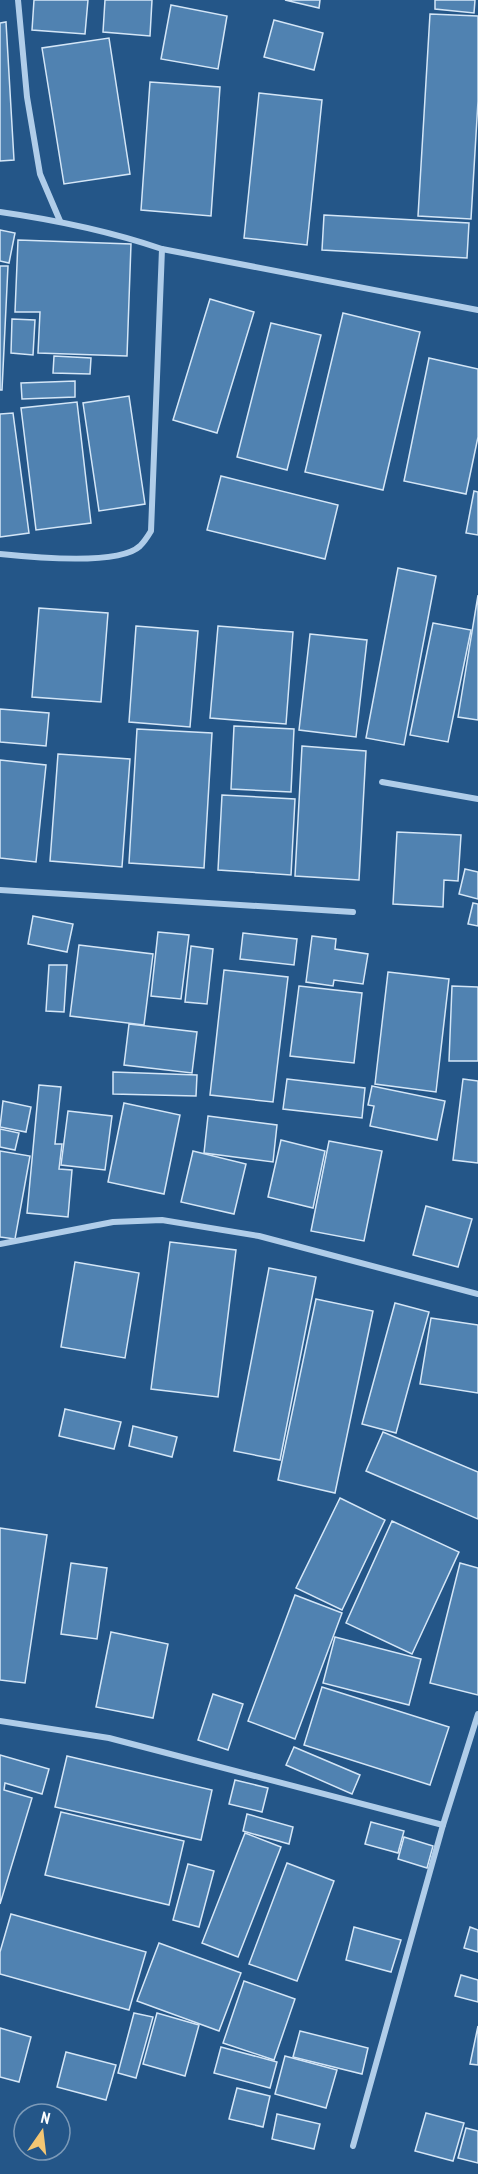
<svg xmlns="http://www.w3.org/2000/svg" width="478" height="2174" font-family="'PT Sans Narrow',sans-serif">
<style>
.building{fill:#5082b1;stroke:#d4e6f7;stroke-width:1.5}
.lines{fill:none;stroke-linecap:round;stroke-linejoin:round}
.street{stroke:#b0cde9;stroke-width:6}
</style>
<rect width="100%" height="100%" fill="#245688"/>
<g class="building">
<polygon points="34,0 88,0 85,34 32,30"/>
<polygon points="105,0 152,0 150,36 103,32"/>
<polygon points="285,0 320,0 319,8"/>
<polygon points="435,0 475,0 474,13 435,9"/>
<polygon points="171,5 227,16 218,69 161,59"/>
<polygon points="430,14 478,16 478,101 471,219 418,216"/>
<polygon points="274,20 323,33 314,70 264,57"/>
<polygon points="6,22 14,160 0,161 0,23"/>
<polygon points="109,38 130,174 64,184 42,48"/>
<polygon points="150,82 220,87 211,216 141,210"/>
<polygon points="259,93 322,100 307,245 244,238"/>
<polygon points="324,215 469,223 467,258 322,250"/>
<polygon points="0,230 15,233 9,263 0,261"/>
<polygon points="18,240 131,244 127,356 38,353 40,312 15,312"/>
<polygon points="0,266 8,266 2,390 0,390"/>
<polygon points="210,299 254,312 217,433 173,420"/>
<polygon points="343,313 420,332 383,490 305,472"/>
<polygon points="12,319 35,320 33,355 11,353"/>
<polygon points="271,323 321,335 287,470 237,457"/>
<polygon points="54,356 91,358 90,374 53,373"/>
<polygon points="429,358 478,369 478,437 466,494 404,481"/>
<polygon points="75,381 75,397 22,399 21,383"/>
<polygon points="129,396 145,504 99,511 83,403"/>
<polygon points="77,402 91,523 36,530 21,408"/>
<polygon points="13,413 29,533 0,537 0,414"/>
<polygon points="221,476 338,505 325,559 207,530"/>
<polygon points="474,491 478,492 478,535 466,533"/>
<polygon points="398,568 436,576 404,745 366,738"/>
<polygon points="478,595 478,720 458,717"/>
<polygon points="39,608 108,613 101,702 32,697"/>
<polygon points="433,623 471,630 448,742 410,735"/>
<polygon points="136,626 198,631 190,727 129,722"/>
<polygon points="218,626 293,632 286,724 210,718"/>
<polygon points="310,634 367,640 356,737 299,730"/>
<polygon points="0,709 49,713 46,746 0,742"/>
<polygon points="234,726 294,729 291,792 231,789"/>
<polygon points="137,729 212,733 204,868 129,863"/>
<polygon points="302,746 366,751 359,880 295,876"/>
<polygon points="58,754 130,759 122,867 50,861"/>
<polygon points="0,760 46,765 36,862 0,858"/>
<polygon points="222,795 295,799 291,875 218,870"/>
<polygon points="397,832 461,835 458,881 444,880 443,907 393,904"/>
<polygon points="465,869 478,872 478,899 459,894"/>
<polygon points="473,903 478,904 478,926 468,924"/>
<polygon points="33,916 73,924 67,952 28,944"/>
<polygon points="158,932 189,935 181,999 151,996"/>
<polygon points="243,933 297,939 294,965 240,959"/>
<polygon points="312,936 336,939 335,949 368,954 363,984 334,980 333,986 306,982"/>
<polygon points="79,945 153,954 144,1025 70,1016"/>
<polygon points="191,946 213,949 207,1004 185,1002"/>
<polygon points="49,965 67,965 64,1012 46,1011"/>
<polygon points="224,970 288,977 273,1102 210,1095"/>
<polygon points="388,972 449,979 436,1092 375,1084"/>
<polygon points="299,986 362,993 354,1063 290,1056"/>
<polygon points="452,986 478,987 478,1061 449,1061"/>
<polygon points="129,1024 197,1032 192,1073 124,1065"/>
<polygon points="113,1072 197,1075 196,1096 113,1094"/>
<polygon points="287,1079 365,1088 362,1118 283,1109"/>
<polygon points="463,1079 478,1081 478,1163 453,1160"/>
<polygon points="39,1085 61,1087 55,1144 62,1144 59,1169 72,1170 68,1217 27,1213"/>
<polygon points="372,1086 445,1101 437,1140 370,1126 374,1106 368,1105"/>
<polygon points="3,1101 31,1107 26,1132 0,1127"/>
<polygon points="124,1103 180,1115 164,1194 108,1182"/>
<polygon points="68,1111 112,1116 105,1170 61,1165"/>
<polygon points="208,1116 277,1125 273,1162 204,1153"/>
<polygon points="0,1129 19,1133 15,1150 0,1147"/>
<polygon points="281,1140 325,1151 313,1208 268,1197"/>
<polygon points="329,1141 382,1151 364,1241 311,1231"/>
<polygon points="0,1151 30,1156 15,1239 0,1237"/>
<polygon points="193,1151 246,1164 234,1214 181,1202"/>
<polygon points="426,1206 472,1219 458,1267 413,1255"/>
<polygon points="170,1242 236,1250 218,1397 151,1389"/>
<polygon points="75,1262 139,1273 125,1358 61,1347"/>
<polygon points="269,1268 316,1277 280,1460 234,1451"/>
<polygon points="316,1299 373,1311 335,1493 278,1480"/>
<polygon points="395,1303 429,1312 396,1433 362,1424"/>
<polygon points="431,1318 478,1325 478,1393 420,1384"/>
<polygon points="65,1409 121,1422 114,1449 59,1436"/>
<polygon points="133,1426 177,1437 172,1457 129,1446"/>
<polygon points="383,1432 478,1472 478,1519 366,1471"/>
<polygon points="340,1498 385,1520 342,1610 296,1588"/>
<polygon points="392,1521 459,1552 412,1654 346,1623"/>
<polygon points="0,1528 47,1535 25,1683 0,1680"/>
<polygon points="71,1563 107,1568 97,1639 61,1634"/>
<polygon points="460,1563 478,1568 478,1695 430,1683"/>
<polygon points="295,1595 342,1613 295,1739 248,1721"/>
<polygon points="111,1632 168,1644 153,1718 96,1707"/>
<polygon points="335,1637 421,1659 409,1705 323,1683"/>
<polygon points="322,1687 449,1727 430,1785 304,1745"/>
<polygon points="213,1694 243,1704 228,1750 198,1740"/>
<polygon points="294,1747 360,1775 352,1794 286,1765"/>
<polygon points="0,1755 49,1769 42,1794 5,1783 4,1790 32,1798 0,1904"/>
<polygon points="67,1756 212,1790 201,1840 55,1807"/>
<polygon points="235,1780 268,1788 262,1812 229,1804"/>
<polygon points="61,1812 184,1841 169,1905 45,1875"/>
<polygon points="247,1814 293,1827 289,1844 243,1831"/>
<polygon points="371,1822 404,1831 398,1853 365,1844"/>
<polygon points="245,1833 281,1847 238,1957 202,1943"/>
<polygon points="404,1837 433,1846 427,1868 398,1859"/>
<polygon points="287,1863 334,1881 297,1981 249,1964"/>
<polygon points="188,1864 214,1871 199,1927 173,1920"/>
<polygon points="11,1914 146,1952 129,2010 0,1974 0,1952"/>
<polygon points="354,1927 401,1940 391,1972 346,1960"/>
<polygon points="470,1927 478,1930 478,1952 464,1948"/>
<polygon points="159,1943 241,1973 219,2031 137,2001"/>
<polygon points="461,1975 478,1980 478,2002 455,1996"/>
<polygon points="244,1981 295,1999 274,2060 223,2043"/>
<polygon points="134,2013 153,2017 136,2078 118,2073"/>
<polygon points="157,2013 199,2025 185,2076 143,2064"/>
<polygon points="478,2026 478,2065 470,2064"/>
<polygon points="0,2028 31,2037 19,2082 0,2077"/>
<polygon points="300,2031 368,2048 362,2074 293,2057"/>
<polygon points="221,2047 277,2062 270,2088 214,2073"/>
<polygon points="66,2052 116,2065 106,2100 57,2087"/>
<polygon points="285,2056 337,2070 326,2108 275,2094"/>
<polygon points="237,2088 270,2096 263,2127 229,2119"/>
<polygon points="426,2113 464,2123 453,2161 415,2151"/>
<polygon points="277,2114 320,2124 314,2149 272,2139"/>
<polygon points="466,2128 478,2131 478,2163 458,2158"/>
</g>
<g class="lines">
<g class="street">
<polyline points="18,0 27,97 40,174 60,221"/>
<path d="M0 212C56 220 109 231 162 249L151 531C148 536 144 542 140 546 119 566 29 557 0 554"/>
<polyline points="162,249 478,310"/>
<polyline points="382,782 478,799"/>
<polyline points="0,890 353,912"/>
<polyline points="0,1244 113,1222 162,1220 259,1236 478,1294"/>
<polyline points="0,1721 109,1738 443,1825"/>
<polyline points="353,2146 443,1825 478,1714"/>
</g>
</g>
<g transform="translate(42 2132) rotate(14)"><circle r="28" fill="#245688" stroke="#7c9ab8" stroke-width="1.5"/>
<path d="M0-4.5L10 22L0 15L-10 22Z" fill="#f3c673"/>
<text y="-9" font-size="16" font-weight="bold" text-anchor="middle" fill="#ffffff">N</text>
</g>
</svg>
